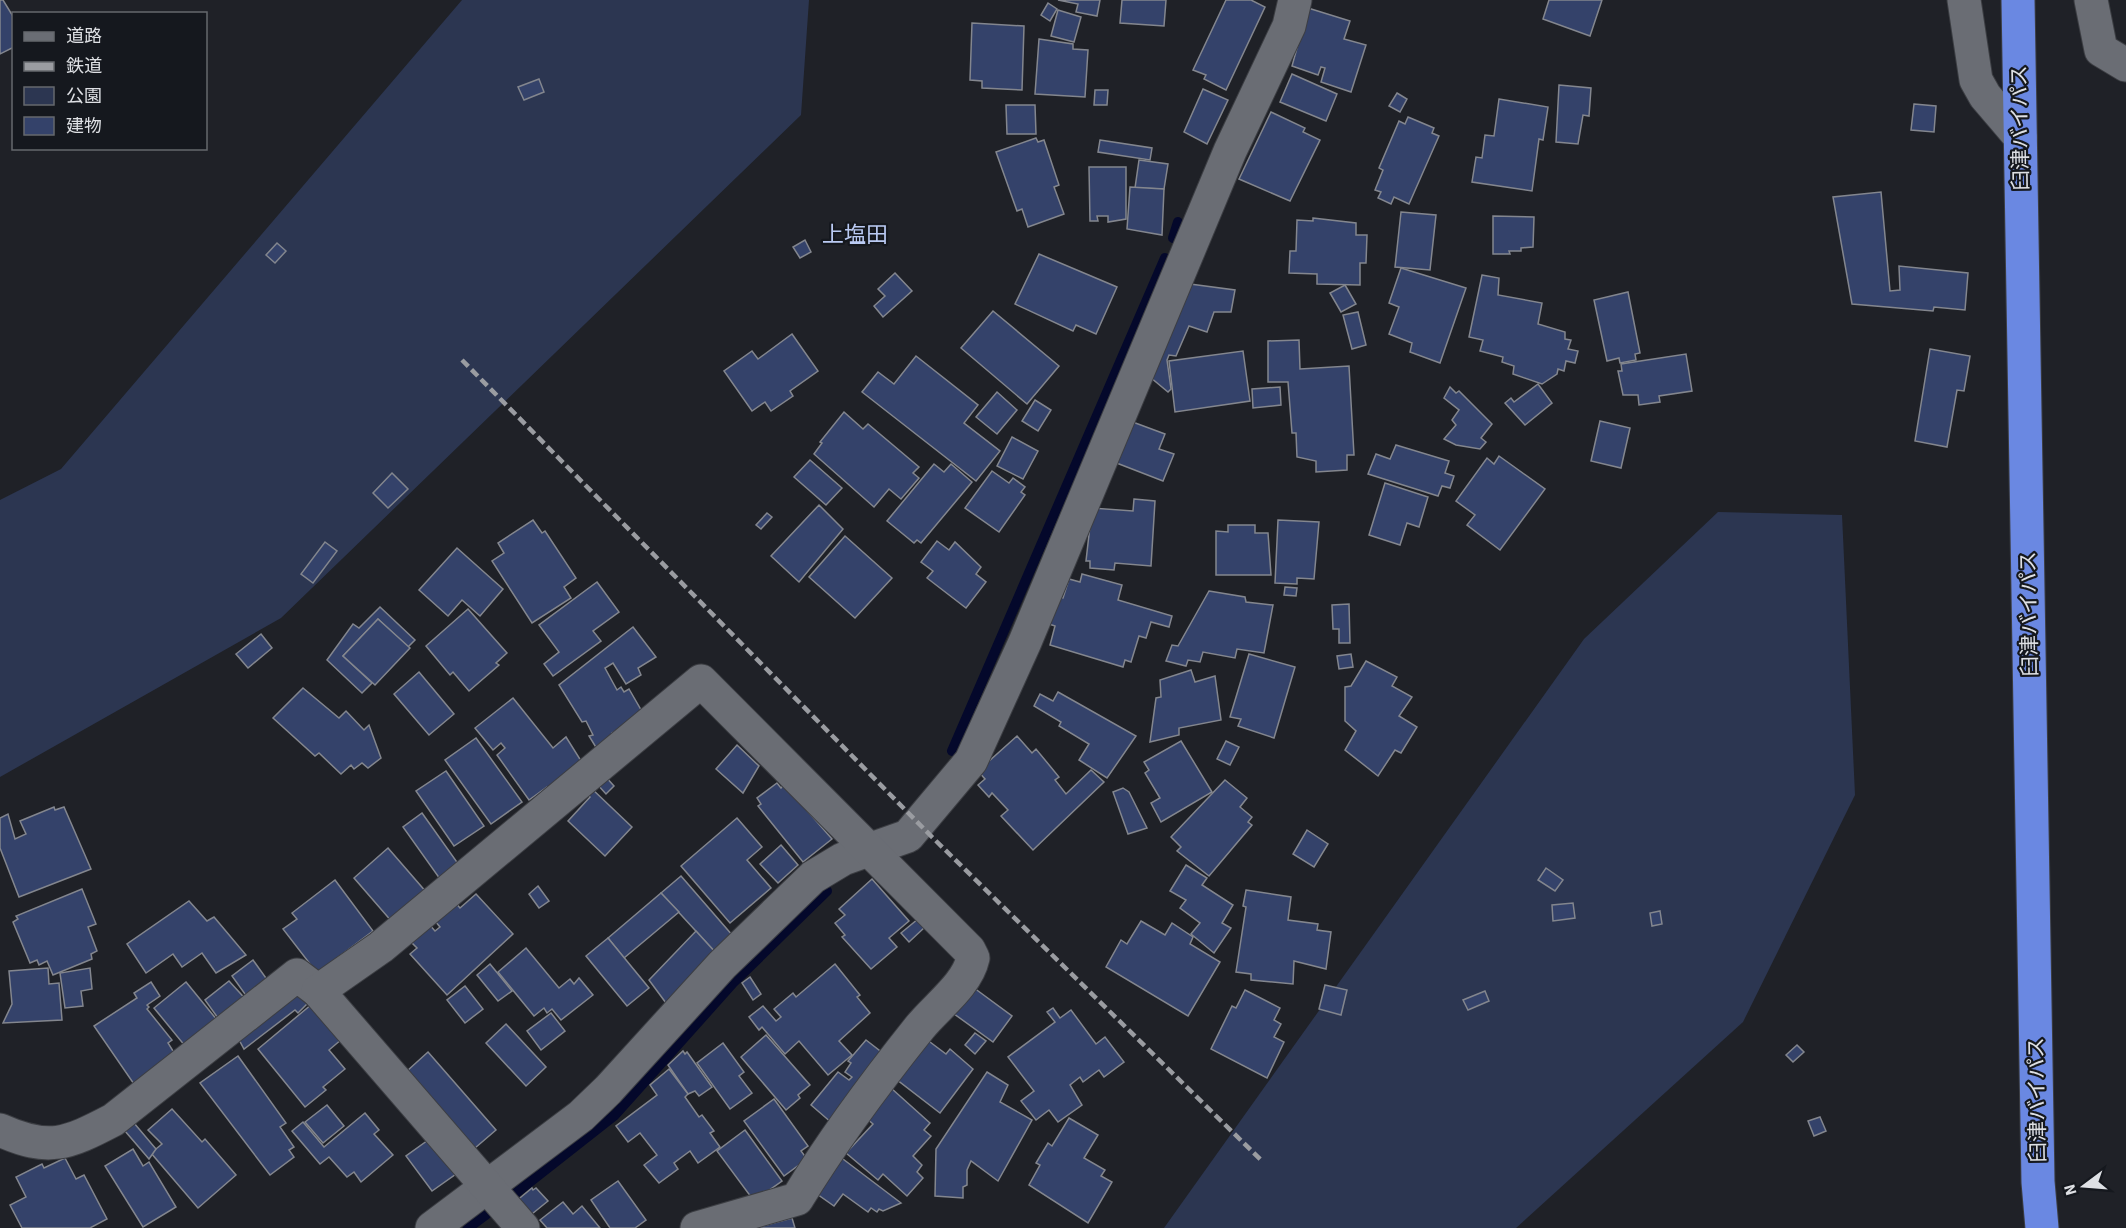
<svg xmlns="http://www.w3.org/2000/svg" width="2126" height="1228" font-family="'Source Sans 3','Noto Sans JP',sans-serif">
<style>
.green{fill:#2c3651}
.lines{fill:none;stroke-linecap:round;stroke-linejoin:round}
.stream{stroke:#04082b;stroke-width:10}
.building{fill:#34426a;stroke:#83868e;stroke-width:1.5}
.minor-casing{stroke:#3c3e43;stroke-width:35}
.highway-casing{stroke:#3c3e43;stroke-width:35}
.minor{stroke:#6a6d74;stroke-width:33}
.highway{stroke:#6a88e2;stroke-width:33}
.rail{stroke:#9a9ca1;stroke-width:4.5;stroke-dasharray:9 4.5;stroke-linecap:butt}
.labels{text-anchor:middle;stroke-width:4.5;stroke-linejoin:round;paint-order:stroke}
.street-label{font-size:21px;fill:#dee0e4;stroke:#15181e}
.neighbourhood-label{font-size:22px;fill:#bacaf3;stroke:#15181e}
</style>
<rect width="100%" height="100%" fill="#1f2127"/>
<g class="green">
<polygon points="462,0 809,0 801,115 281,618 0,777 0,500 61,469"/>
<polygon points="1718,512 1842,515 1855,795 1743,1022 1516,1228 1164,1228 1584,639"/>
</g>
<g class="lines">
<g class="stream">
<polyline points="1173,238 1178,222"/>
<polyline points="952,751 1165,258"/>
<polyline points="512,1196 615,1115 733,983 827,891"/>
<polyline points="468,1228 487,1214"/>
</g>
</g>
<g class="building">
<polygon points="0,0 3,0 14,18 14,47 0,54"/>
<polygon points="1058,0 1100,0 1097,16 1076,12 1078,4"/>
<polygon points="1122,0 1166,0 1164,26 1120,23"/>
<polygon points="1226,0 1251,0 1265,7 1226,90 1204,79 1206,75 1193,70"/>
<polygon points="1549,0 1602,0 1590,36 1543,19"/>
<polygon points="1048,3 1057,9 1050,21 1041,15"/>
<polygon points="1308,8 1350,21 1344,39 1366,45 1351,92 1321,82 1325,68 1321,67 1318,75 1292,66"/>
<polygon points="1058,10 1081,17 1074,42 1051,36"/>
<polygon points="972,23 1024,26 1022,90 982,88 982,81 970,80"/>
<polygon points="1039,39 1073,44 1073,49 1088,50 1085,97 1035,94"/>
<polygon points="1292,74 1337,94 1326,121 1280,102"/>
<polygon points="539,79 544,92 524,100 518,87"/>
<polygon points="1559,85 1591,88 1589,116 1583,115 1578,144 1556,142"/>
<polygon points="1203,89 1228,100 1207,144 1184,132"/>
<polygon points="1095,90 1108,90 1107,105 1094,105"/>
<polygon points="1397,93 1407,99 1400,112 1389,106"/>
<polygon points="1499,99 1548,107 1543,140 1539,139 1532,191 1472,182 1476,157 1482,158 1485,135 1494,136"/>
<polygon points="1914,104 1936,106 1934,132 1911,130"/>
<polygon points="1006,105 1035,105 1036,134 1007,134"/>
<polygon points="1271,112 1305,128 1303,132 1320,140 1290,201 1239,179"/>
<polygon points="1408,117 1434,128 1432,133 1439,136 1409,204 1394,197 1391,204 1378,198 1381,192 1375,190 1383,170 1379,168 1399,121 1405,124"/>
<polygon points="1036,138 1038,142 1044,140 1059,185 1054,187 1064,214 1028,227 1022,209 1017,211 996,152"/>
<polygon points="1100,140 1152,148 1150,160 1098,152"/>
<polygon points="1139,160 1168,164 1164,189 1135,188"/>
<polygon points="1089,167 1126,167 1126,219 1108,222 1108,216 1097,216 1098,221 1090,221"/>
<polygon points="1130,187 1164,189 1162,235 1127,229"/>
<polygon points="1881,192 1890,291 1900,290 1899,266 1968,273 1965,310 1934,307 1933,311 1852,304 1833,197"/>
<polygon points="1401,212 1436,215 1430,270 1395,267"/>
<polygon points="1493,216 1534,217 1533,247 1521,248 1521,251 1509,251 1510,254 1493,254"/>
<polygon points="1313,218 1356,223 1356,235 1367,235 1366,263 1360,263 1360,285 1317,284 1317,274 1289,273 1290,251 1296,251 1297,220 1313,221"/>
<polygon points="805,240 811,252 800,258 793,247"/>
<polygon points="277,243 286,251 275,263 266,255"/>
<polygon points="1039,254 1117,287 1096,334 1076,325 1073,331 1015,304"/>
<polygon points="1401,268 1466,288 1440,363 1410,352 1412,343 1389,334 1399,307 1389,303"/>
<polygon points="895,273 912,291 883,317 874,306 885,296 878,289"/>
<polygon points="1482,275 1499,278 1498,295 1542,303 1538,324 1565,332 1565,339 1571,340 1568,349 1578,351 1575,363 1566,361 1564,371 1558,369 1557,374 1542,384 1513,374 1514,366 1502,362 1503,357 1480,351 1483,340 1469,337"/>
<polygon points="1190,284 1235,290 1231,312 1214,312 1207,332 1189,326 1176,356 1169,355 1167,360 1171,389 1168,392 1150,377"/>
<polygon points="1345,285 1356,304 1341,312 1330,293"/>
<polygon points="1628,292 1640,353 1635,354 1636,360 1620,363 1619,358 1607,361 1594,300"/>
<polygon points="993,311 1059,366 1027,404 961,348"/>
<polygon points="1358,312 1366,345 1352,349 1343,315"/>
<polygon points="792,334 818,371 790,391 793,396 771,411 765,402 752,411 724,371 752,351 758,359"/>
<polygon points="1299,340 1300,369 1349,366 1354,455 1347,455 1347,470 1316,472 1316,461 1297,457 1296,433 1292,433 1288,382 1268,382 1268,341"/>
<polygon points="1930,349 1970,356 1964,391 1957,390 1947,447 1915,441"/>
<polygon points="1243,351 1250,401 1175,412 1169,361"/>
<polygon points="1686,354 1692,391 1659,396 1660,402 1639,405 1638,395 1623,395 1618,371 1622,371 1621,364"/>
<polygon points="916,356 978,405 964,423 1000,451 976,481 862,392 878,372 894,384"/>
<polygon points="1538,384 1552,403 1525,425 1505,403 1511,398 1514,402"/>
<polygon points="1280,387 1281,405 1253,408 1252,389"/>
<polygon points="1450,387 1456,393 1459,391 1492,424 1481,438 1486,442 1480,449 1456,445 1444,439 1456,425 1452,420 1459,410 1444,398"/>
<polygon points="997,392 1017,410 997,434 976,417"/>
<polygon points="1035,400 1051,410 1038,431 1022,421"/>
<polygon points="844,412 863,429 868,424 919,467 913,473 919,478 901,499 889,489 874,507 814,454 822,443 820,442"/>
<polygon points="1130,421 1165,434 1159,449 1174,454 1163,481 1114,462"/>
<polygon points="1600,421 1630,428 1621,468 1591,461"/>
<polygon points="1012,437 1038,451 1023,479 997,466"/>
<polygon points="1396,445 1449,461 1445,473 1454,476 1450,488 1442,486 1438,496 1368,474 1376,454 1390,459"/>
<polygon points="1499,456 1545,489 1500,550 1467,525 1475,515 1456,501 1487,458 1494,464"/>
<polygon points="810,460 842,488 826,505 794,477"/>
<polygon points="934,464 944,472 951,464 972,482 921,543 917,540 914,543 887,521"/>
<polygon points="992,471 1009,483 1013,478 1025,487 1021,492 1025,495 999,532 965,508"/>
<polygon points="392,473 408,489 388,508 373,493"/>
<polygon points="1385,483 1428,497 1419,527 1407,523 1400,545 1369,535"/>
<polygon points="1134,499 1155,501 1151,566 1115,563 1114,570 1090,568 1090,561 1086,561 1092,508 1133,511"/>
<polygon points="819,505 843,529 799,582 771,556"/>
<polygon points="767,513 772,517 761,529 756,525"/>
<polygon points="533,520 542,533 545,531 576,578 564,587 571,598 532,623 492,561 504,553 498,543"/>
<polygon points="1278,520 1319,522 1314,579 1297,578 1297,584 1275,583"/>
<polygon points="1228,525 1255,525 1255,533 1268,533 1271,575 1216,575 1216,531 1228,532"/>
<polygon points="845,536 892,578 855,618 809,577"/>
<polygon points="937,541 949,550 955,542 981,567 976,574 986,582 966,608 927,578 933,571 921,562"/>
<polygon points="325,542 337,551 313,583 301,574"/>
<polygon points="457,548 503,589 480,616 462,600 448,616 419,590"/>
<polygon points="1082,574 1122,585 1118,600 1172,616 1169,627 1151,622 1146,638 1139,636 1131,662 1125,660 1123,667 1050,645 1055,626 1049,624 1057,597 1063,598 1069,579 1080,582"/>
<polygon points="597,582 619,612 593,631 601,641 553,676 544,664 559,652 539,625"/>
<polygon points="1285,587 1297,588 1296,596 1284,595"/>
<polygon points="1209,591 1245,597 1246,602 1273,605 1264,653 1237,649 1235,658 1203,652 1200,662 1188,660 1186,666 1166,661 1172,645 1178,646"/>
<polygon points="1349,604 1350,643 1339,643 1339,629 1333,629 1332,605"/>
<polygon points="380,607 415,640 408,647 378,619 343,656 372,683 362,693 327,660 353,624 359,628"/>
<polygon points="468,609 507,653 496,663 499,665 469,691 453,672 450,675 426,646"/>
<polygon points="378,619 410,648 375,685 343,656"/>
<polygon points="633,627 656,657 638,668 641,675 626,684 613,663 605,668 617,690 621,687 624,692 629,689 644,715 612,733 615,739 597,749 589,736 593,735 586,721 582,722 559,685"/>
<polygon points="261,634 272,648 248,668 236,654"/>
<polygon points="1249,654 1295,667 1274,738 1238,726 1241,719 1230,717"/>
<polygon points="1351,654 1353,667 1339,669 1337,656"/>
<polygon points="1366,661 1397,677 1392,686 1412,697 1399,716 1417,727 1401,753 1395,750 1378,776 1345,750 1356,731 1345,721 1345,687 1351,686"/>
<polygon points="1191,670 1195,682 1215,676 1221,720 1179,728 1179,735 1150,742 1156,698 1161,697 1160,680"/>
<polygon points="419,672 454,714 429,735 394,694"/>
<polygon points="303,688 339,718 346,711 364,730 369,725 381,758 368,768 362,763 354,769 351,765 341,774 319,753 315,756 273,718"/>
<polygon points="1058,692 1136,736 1107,778 1079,760 1089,744 1059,726 1061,722 1034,706 1040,694 1053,701"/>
<polygon points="513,698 553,748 566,737 583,764 550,791 547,787 529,800 497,755 505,748 501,743 493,750 475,728"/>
<polygon points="1017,736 1032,753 1036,749 1059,777 1055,780 1066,794 1091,770 1104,782 1033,850 1001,816 1008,810 992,793 989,797 978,785 985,779 978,771"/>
<polygon points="476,738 522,802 491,824 445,760"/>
<polygon points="1181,741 1212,792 1161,822 1151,803 1160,798 1145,773 1149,770 1144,762"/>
<polygon points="1226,741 1239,747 1230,765 1217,759"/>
<polygon points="737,745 759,766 743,793 716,769"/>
<polygon points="446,771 484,826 454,846 416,791"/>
<polygon points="605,776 614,786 606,794 597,784"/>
<polygon points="1225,780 1247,798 1240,807 1252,817 1248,822 1252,825 1209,876 1177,851 1181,847 1171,837"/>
<polygon points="777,783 781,788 784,784 832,839 803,862 758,806 761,804 757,798"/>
<polygon points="590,787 632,827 605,856 568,821 590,797 584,792"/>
<polygon points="1123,788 1129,792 1147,828 1128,834 1113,792"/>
<polygon points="54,807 55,810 64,807 91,869 19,897 0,848 0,818 8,814 15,839 26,834 20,821"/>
<polygon points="422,813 459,865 440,879 403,827"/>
<polygon points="737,818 762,847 747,860 771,888 730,923 681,866"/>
<polygon points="1307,830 1328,844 1314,867 1293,854"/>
<polygon points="781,845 798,865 778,883 760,864"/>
<polygon points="388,848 427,893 393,923 354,878"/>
<polygon points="1186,865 1207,878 1202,885 1233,905 1222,923 1231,928 1214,953 1191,934 1200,923 1180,908 1186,900 1170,891"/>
<polygon points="1546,868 1563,880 1555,891 1538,880"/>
<polygon points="681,876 733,936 716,953 661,893"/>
<polygon points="872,879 909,921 889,938 897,947 871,969 842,937 845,935 835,923 845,915 839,909"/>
<polygon points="335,880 373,931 317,973 283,929 297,919 292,913"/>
<polygon points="538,886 549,901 539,908 529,894"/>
<polygon points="82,889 96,924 88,927 97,951 91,954 92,959 53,975 47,961 39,965 37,960 30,963 13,922 18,919 16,916"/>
<polygon points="1246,890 1291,897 1288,920 1318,924 1317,930 1331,932 1326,969 1294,961 1293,984 1251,980 1251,974 1236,972 1246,907 1243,906"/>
<polygon points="661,893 679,912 624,958 608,938"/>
<polygon points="476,894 513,934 447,995 410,954 417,948 410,941 429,924 435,931 440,927 435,921 455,902 460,908"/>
<polygon points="189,901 207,921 214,917 246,955 216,973 202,953 182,967 173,954 146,973 127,944"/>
<polygon points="1573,903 1575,918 1553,921 1552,905"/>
<polygon points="1660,911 1662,924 1652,926 1650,913"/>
<polygon points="918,919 925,927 909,942 901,933"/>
<polygon points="1141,921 1165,935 1172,923 1193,937 1190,944 1220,962 1188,1016 1106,967 1121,940 1127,944"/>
<polygon points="696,931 716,953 666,1003 649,980"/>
<polygon points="608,938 649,988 627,1006 586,956"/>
<polygon points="526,948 559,988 570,979 574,984 579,978 593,995 561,1020 552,1009 547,1013 544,1008 534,1016 498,972"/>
<polygon points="253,960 271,985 250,1001 232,976"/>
<polygon points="490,964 512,991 498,1001 477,975"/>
<polygon points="835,964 860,995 857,997 870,1013 839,1041 852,1055 828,1075 799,1041 785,1054 762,1027 759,1030 749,1017 763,1006 776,1021 781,1017 774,1009 793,993 796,997"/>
<polygon points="48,968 49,984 59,983 62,1020 3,1023 12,1004 9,971"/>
<polygon points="90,968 92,989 81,991 83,1006 65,1008 60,973"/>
<polygon points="750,977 761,994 753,1000 742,983"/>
<polygon points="229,981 250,1004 223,1025 205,1000"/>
<polygon points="151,982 160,996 147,1005 149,1007 147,1009 172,1040 168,1043 178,1059 136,1087 94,1026 137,998 134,993"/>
<polygon points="186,982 222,1026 190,1052 154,1008"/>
<polygon points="970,985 1012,1016 993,1042 950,1011"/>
<polygon points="1325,985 1347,990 1341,1015 1319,1009"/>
<polygon points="465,986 483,1009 465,1023 447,1000"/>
<polygon points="300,989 310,1001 298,1013 295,1010 244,1049 237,1036"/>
<polygon points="1245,990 1280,1008 1274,1020 1281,1024 1274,1037 1284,1042 1267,1078 1211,1049 1232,1006 1236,1008"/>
<polygon points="1485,991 1489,1001 1468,1010 1463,1000"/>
<polygon points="312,1004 342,1039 329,1050 345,1069 323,1087 326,1090 305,1107 258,1049"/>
<polygon points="1053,1008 1060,1018 1071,1010 1096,1044 1105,1037 1124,1062 1104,1077 1099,1070 1083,1082 1080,1077 1070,1085 1082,1105 1058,1122 1049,1110 1036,1120 1021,1101 1034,1091 1008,1057 1055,1022 1047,1012"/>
<polygon points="551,1013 565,1031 541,1050 527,1031"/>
<polygon points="506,1024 546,1067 526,1086 486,1043"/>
<polygon points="975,1033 986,1041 975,1054 965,1045"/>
<polygon points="766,1035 810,1085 798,1095 800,1098 786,1110 741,1057"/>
<polygon points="926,1039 946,1054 950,1049 973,1069 940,1113 896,1079"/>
<polygon points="866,1040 884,1054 833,1124 811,1105 838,1072 849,1080 852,1077 845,1072 851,1063 848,1061"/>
<polygon points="723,1043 744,1072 739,1076 752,1093 730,1109 697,1063"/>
<polygon points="1797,1045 1804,1052 1793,1062 1786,1055"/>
<polygon points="683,1051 685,1054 687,1052 712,1087 699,1096 695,1091 688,1094 668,1065"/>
<polygon points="428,1052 496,1130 475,1148 407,1071"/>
<polygon points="238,1056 286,1123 280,1127 294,1147 289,1150 294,1157 270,1175 200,1083"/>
<polygon points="669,1069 688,1094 685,1097 699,1117 702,1115 714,1131 710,1133 720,1147 698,1163 690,1151 674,1163 678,1169 659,1183 644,1165 657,1155 640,1133 628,1142 616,1126 657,1095 650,1085"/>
<polygon points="987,1072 1008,1085 1000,1102 1032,1120 998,1181 971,1161 967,1170 967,1185 963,1187 963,1198 935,1196 936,1149"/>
<polygon points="891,1088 930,1123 924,1130 931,1136 913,1156 922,1165 917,1172 923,1178 907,1196 883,1174 878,1180 846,1153 873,1124 865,1117"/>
<polygon points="774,1099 808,1146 801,1151 807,1159 784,1176 744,1121"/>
<polygon points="327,1105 344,1126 323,1143 305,1122"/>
<polygon points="172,1109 202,1142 205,1139 236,1175 198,1208 151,1153 162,1144 148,1130"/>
<polygon points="365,1113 379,1130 374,1134 393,1155 361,1182 354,1172 347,1177 329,1157 320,1164 292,1131 303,1122 324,1147"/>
<polygon points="1820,1117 1826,1131 1814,1136 1808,1121"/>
<polygon points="1069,1118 1098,1135 1084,1158 1105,1170 1101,1176 1112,1182 1088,1223 1029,1185 1040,1165 1036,1163 1048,1143 1052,1146"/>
<polygon points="134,1123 156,1149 149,1159 125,1131"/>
<polygon points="745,1130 782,1181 754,1201 717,1151"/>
<polygon points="431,1138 456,1174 432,1191 406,1156"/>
<polygon points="133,1149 143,1166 149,1162 176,1207 143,1227 105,1166"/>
<polygon points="839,1156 901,1203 883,1211 879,1209 877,1212 871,1208 868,1212 843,1194 834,1206 817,1194"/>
<polygon points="65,1158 76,1179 84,1175 107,1219 90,1228 22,1228 10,1205 26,1197 16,1177 42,1164 44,1168"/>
<polygon points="618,1181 646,1220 635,1228 610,1228 591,1200"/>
<polygon points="532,1188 533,1190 536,1188 548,1201 527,1218 515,1202"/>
<polygon points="563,1202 573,1214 582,1206 600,1228 547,1228 540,1220"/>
<polygon points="792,1218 795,1228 756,1228"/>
</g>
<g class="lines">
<g class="minor-casing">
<g id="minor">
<polyline points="1964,0 1976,80 1985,96 2020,137"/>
<polyline points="2091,0 2101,50 2126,65"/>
<path d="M0 1130C49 1152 67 1144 113 1120L297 975 318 991"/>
<polyline points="432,1228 581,1116 608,1090 722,965 813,877 843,859 908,836 971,761 1025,642 1230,151 1289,26 1295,0"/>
<path d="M523 1228 318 991 381 947 701 681 969 950 973 958C967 985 937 1006 920 1027 876 1082 834 1138 797 1199L697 1228"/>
</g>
</g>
<g class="highway-casing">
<polyline id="highway" points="2018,0 2038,1182 2042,1228"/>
</g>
<use href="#minor" class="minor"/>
<use href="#highway" class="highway"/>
<polyline class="rail" points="462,360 932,837 1262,1161"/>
</g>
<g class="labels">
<g class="street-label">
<text transform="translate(2020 128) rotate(-91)" y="7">臼津バイパス</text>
<text transform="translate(2029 614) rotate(-91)" y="7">臼津バイパス</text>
<text transform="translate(2037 1100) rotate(-91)" y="7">臼津バイパス</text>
</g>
<g class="neighbourhood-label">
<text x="855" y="242">上塩田</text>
</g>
</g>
<rect x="12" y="12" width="195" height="138" fill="#15181e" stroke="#65686d" stroke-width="1.5"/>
<rect x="24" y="32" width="30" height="9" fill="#6a6d74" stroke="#65686d" stroke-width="1.5"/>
<text x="66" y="42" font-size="18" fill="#dee0e4">道路</text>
<rect x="24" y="62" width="30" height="9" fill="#9a9ca1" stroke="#65686d" stroke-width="1.5"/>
<text x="66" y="72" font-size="18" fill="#dee0e4">鉄道</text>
<rect x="24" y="87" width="30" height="18" fill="#2c3651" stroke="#65686d" stroke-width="1.5"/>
<text x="66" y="102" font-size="18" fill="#dee0e4">公園</text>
<rect x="24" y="117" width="30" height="18" fill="#34426a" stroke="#65686d" stroke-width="1.5"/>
<text x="66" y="132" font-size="18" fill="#dee0e4">建物</text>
<g transform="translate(2084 1186) rotate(254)" stroke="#15181e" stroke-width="4.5" paint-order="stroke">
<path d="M0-4.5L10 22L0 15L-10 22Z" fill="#dee0e4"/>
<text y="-9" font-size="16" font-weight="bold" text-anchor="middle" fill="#dee0e4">N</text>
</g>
</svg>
